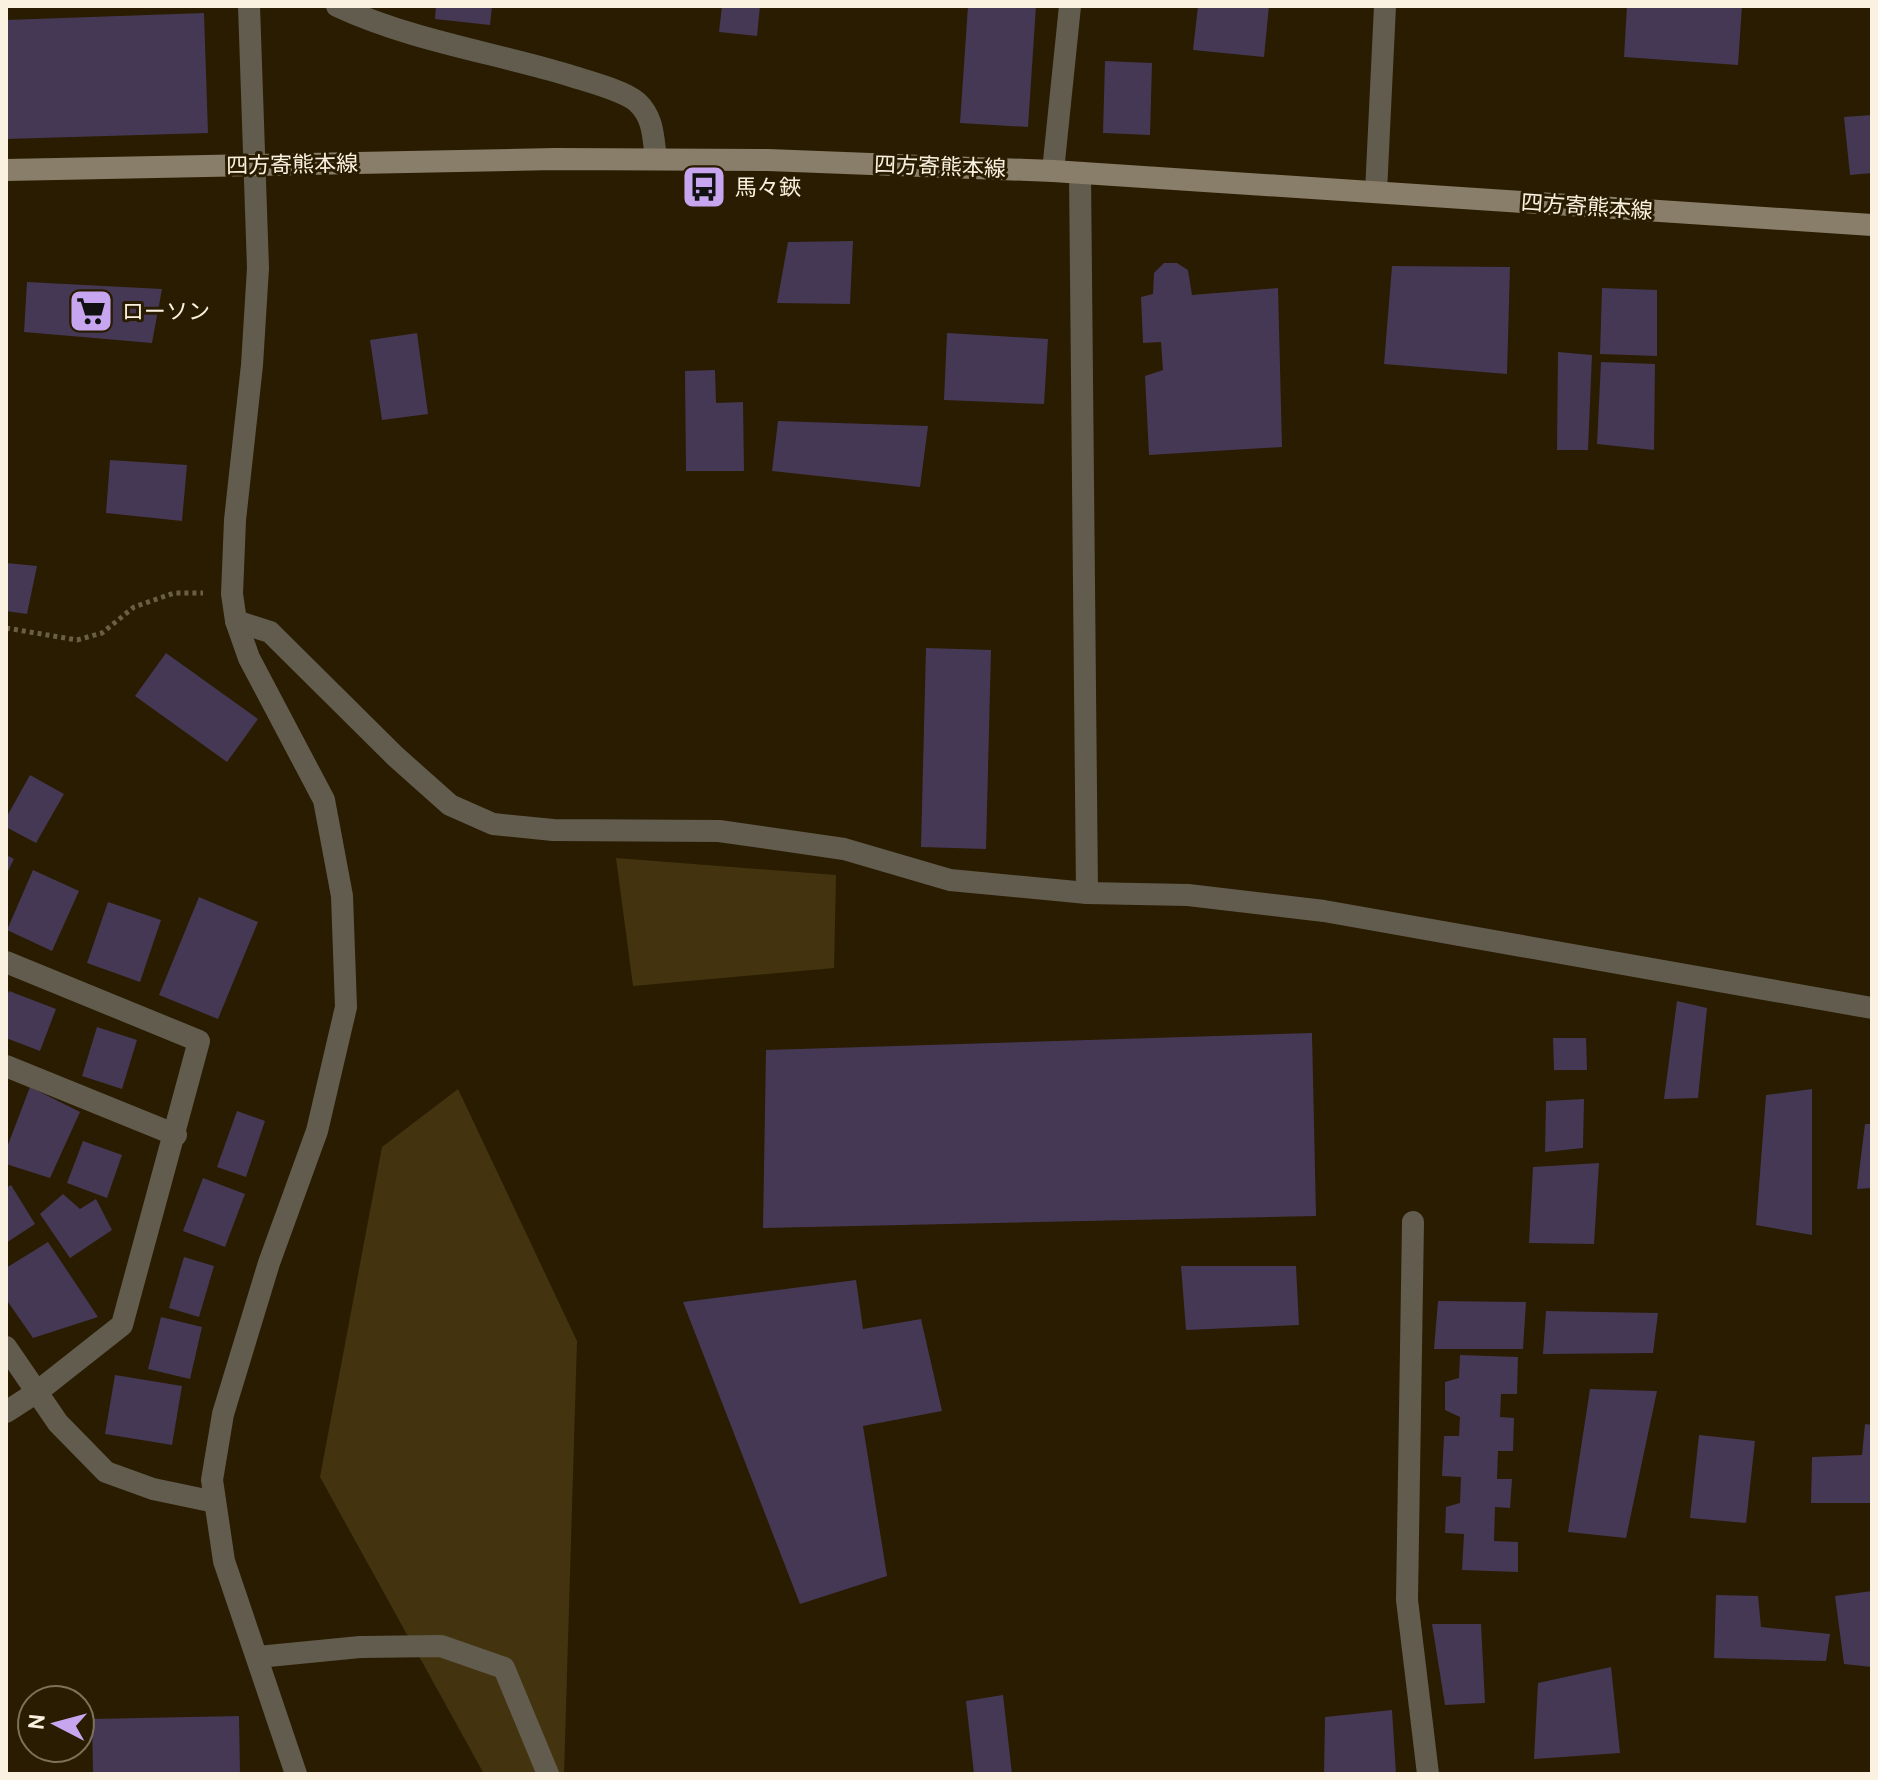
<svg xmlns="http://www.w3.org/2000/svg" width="1878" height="1780" font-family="Overpass,'Noto Sans JP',sans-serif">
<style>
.green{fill:#43340f}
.building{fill:#453854}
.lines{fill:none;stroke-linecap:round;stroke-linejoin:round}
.path{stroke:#6a5e46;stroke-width:5;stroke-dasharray:4 4;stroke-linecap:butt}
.minor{stroke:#625c4e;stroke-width:22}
.tertiary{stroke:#625c4e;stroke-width:22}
.secondary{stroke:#887e69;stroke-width:22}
.labels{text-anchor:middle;stroke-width:6;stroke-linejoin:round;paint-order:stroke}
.street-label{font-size:22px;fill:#faf1e0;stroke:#291c00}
.poi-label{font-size:22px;fill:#faf1e0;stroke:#291c00;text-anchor:start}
</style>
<rect width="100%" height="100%" fill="#291c00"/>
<g class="green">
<polygon points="616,858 836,875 834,968 633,986"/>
<polygon points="458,1089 577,1341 564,1774 484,1774 320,1477 382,1147"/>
</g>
<g class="building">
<polygon points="436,6 492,6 490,25 435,19"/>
<polygon points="722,6 760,6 757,36 719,32"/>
<polygon points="968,6 1036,6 1028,127 960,123"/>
<polygon points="1198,6 1269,6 1264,57 1193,50"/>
<polygon points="1627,6 1742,6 1738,65 1624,57"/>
<polygon points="204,13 208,133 6,139 6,20"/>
<polygon points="1105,61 1152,63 1150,135 1103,133"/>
<polygon points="1872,115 1872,173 1850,175 1844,117"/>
<polygon points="853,241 850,304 777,303 788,242"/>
<polygon points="1164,263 1177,263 1188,270 1192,295 1278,288 1282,447 1149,455 1145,376 1163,370 1161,342 1143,343 1141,297 1153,294 1154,273"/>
<polygon points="1392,266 1510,267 1507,374 1384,364"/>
<polygon points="27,282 162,289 152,343 24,332"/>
<polygon points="1602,288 1657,290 1657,356 1600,354"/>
<polygon points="417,333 428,414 382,420 370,340"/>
<polygon points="947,333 1048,339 1044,404 944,400"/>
<polygon points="1558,352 1592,355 1588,450 1557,450"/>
<polygon points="1601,362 1655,364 1654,450 1597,444"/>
<polygon points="715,370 716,403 743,402 744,471 686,471 685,371"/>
<polygon points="778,421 928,426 920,487 772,471"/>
<polygon points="110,460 187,465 182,521 106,513"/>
<polygon points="6,563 37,566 27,614 6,611"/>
<polygon points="926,648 991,650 986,849 921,847"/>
<polygon points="166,653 258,719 227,762 135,696"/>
<polygon points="30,775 64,794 36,843 6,827 6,818"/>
<polygon points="6,855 14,859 6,875"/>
<polygon points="33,870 79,891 52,951 7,930"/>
<polygon points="199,897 258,922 218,1019 159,995"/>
<polygon points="108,902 161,920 140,982 87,963"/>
<polygon points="9,991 56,1009 40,1051 6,1038 6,999"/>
<polygon points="1677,1001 1707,1008 1698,1098 1664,1099"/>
<polygon points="97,1027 137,1040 122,1089 82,1076"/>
<polygon points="1312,1033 1316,1216 763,1228 766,1050"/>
<polygon points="1553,1038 1586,1038 1587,1070 1554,1070"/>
<polygon points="30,1087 80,1112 50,1178 6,1164 6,1150"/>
<polygon points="1812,1089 1812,1235 1756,1225 1766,1095"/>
<polygon points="1584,1099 1583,1148 1545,1152 1546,1101"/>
<polygon points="237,1111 265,1121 246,1177 217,1167"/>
<polygon points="1865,1124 1872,1124 1872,1188 1857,1189"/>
<polygon points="83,1141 122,1155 107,1198 67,1183"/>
<polygon points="1599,1163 1594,1244 1529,1243 1533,1167"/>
<polygon points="203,1178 245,1194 225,1247 183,1231"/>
<polygon points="11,1185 35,1224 6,1243 6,1188"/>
<polygon points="63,1194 80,1209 96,1199 112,1230 70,1258 40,1214"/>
<polygon points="48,1242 98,1317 33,1338 6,1299 6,1268"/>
<polygon points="184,1257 214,1266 199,1317 169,1308"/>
<polygon points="1181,1266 1296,1266 1299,1325 1186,1330"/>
<polygon points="856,1280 863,1329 921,1319 942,1411 863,1426 887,1576 800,1604 683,1302"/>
<polygon points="1438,1301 1526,1302 1523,1349 1434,1349"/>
<polygon points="1546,1311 1658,1313 1653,1353 1543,1354"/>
<polygon points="161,1317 202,1327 190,1379 148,1369"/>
<polygon points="1460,1355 1518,1357 1517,1394 1501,1394 1500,1417 1514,1418 1513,1451 1498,1451 1497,1479 1512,1479 1510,1508 1495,1507 1494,1541 1518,1542 1518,1572 1462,1570 1464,1534 1445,1533 1446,1507 1460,1503 1461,1477 1442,1476 1444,1436 1459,1436 1460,1417 1445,1410 1445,1382 1459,1378"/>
<polygon points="115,1375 182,1386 172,1445 105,1434"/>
<polygon points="1590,1389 1657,1391 1626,1538 1568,1532"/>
<polygon points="1865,1424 1872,1425 1872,1503 1811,1503 1812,1457 1862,1455"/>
<polygon points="1699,1435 1755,1441 1746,1523 1690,1518"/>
<polygon points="1872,1591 1872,1667 1844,1664 1835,1596"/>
<polygon points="1716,1595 1758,1596 1761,1627 1830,1634 1826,1661 1714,1658"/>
<polygon points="1432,1624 1481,1624 1485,1703 1445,1705"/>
<polygon points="1611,1667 1620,1753 1534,1759 1538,1683"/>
<polygon points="1003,1695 1012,1774 974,1774 966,1701"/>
<polygon points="1392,1710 1396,1774 1324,1774 1325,1717"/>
<polygon points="239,1716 240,1774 93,1774 92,1719"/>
</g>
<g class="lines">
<polyline class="path" points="6,628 77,640 102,633 134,607 174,593 203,593"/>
<g class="minor">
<path d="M337 6C410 40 491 52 568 75 586 81 623 90 637 102 654 118 653 137 656 159"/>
<polyline points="1053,171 1070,6"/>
<polyline points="1080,173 1087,893"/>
<polyline points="1376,192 1385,6"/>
<polyline points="236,621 270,632 395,756 450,805 493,824 553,830 719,831 844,849 950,880 1087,893 1188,895 1324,911 1872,1008"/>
<polyline points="6,962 199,1041 122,1325 37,1392 6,1412"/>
<polyline points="6,1066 176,1135"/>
<polyline points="1413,1222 1407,1600 1428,1774"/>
<polyline points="6,1347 58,1423 106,1472 153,1489 215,1502"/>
<polyline points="258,1657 360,1647 441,1646 504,1668 548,1774"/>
</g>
<polyline class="tertiary" points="249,6 258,268 252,365 235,520 232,594 236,621 249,658 324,800 342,896 346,1007 317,1131 269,1263 223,1414 212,1480 224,1561 296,1774"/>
<polyline class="secondary" points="6,170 555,159 768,160 1053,171 1872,225"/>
</g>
<defs>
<g id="bus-square" transform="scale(2.3)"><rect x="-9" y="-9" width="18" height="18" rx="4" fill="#c7a6ef" stroke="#291c00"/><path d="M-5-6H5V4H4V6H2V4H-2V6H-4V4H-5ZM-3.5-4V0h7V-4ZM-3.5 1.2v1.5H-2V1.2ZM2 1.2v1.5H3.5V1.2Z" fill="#111"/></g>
<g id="supermarket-square" transform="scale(2.3)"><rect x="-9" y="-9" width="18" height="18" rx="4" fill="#c7a6ef" stroke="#291c00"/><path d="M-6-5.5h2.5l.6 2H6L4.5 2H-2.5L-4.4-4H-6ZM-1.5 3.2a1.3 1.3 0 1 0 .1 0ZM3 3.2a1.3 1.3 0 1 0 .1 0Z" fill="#111"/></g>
</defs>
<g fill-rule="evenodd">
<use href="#bus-square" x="704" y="187"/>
<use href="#supermarket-square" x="91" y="311"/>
</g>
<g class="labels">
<g class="street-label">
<text transform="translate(292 164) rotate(-1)" y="8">四方寄熊本線</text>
<text transform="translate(940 166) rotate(2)" y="8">四方寄熊本線</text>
<text transform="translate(1587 206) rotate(4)" y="8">四方寄熊本線</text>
</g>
<g class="poi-label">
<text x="735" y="195">馬々鋏</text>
<text x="122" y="319">ローソン</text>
</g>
</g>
<rect width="1878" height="1780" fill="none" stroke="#faf1e0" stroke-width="16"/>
<g transform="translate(56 1724) rotate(276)"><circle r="38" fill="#291c00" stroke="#7d715a" stroke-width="2"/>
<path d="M0-6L14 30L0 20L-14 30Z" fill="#c7a6ef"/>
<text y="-12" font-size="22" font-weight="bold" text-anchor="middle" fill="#faf1e0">N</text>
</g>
</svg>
